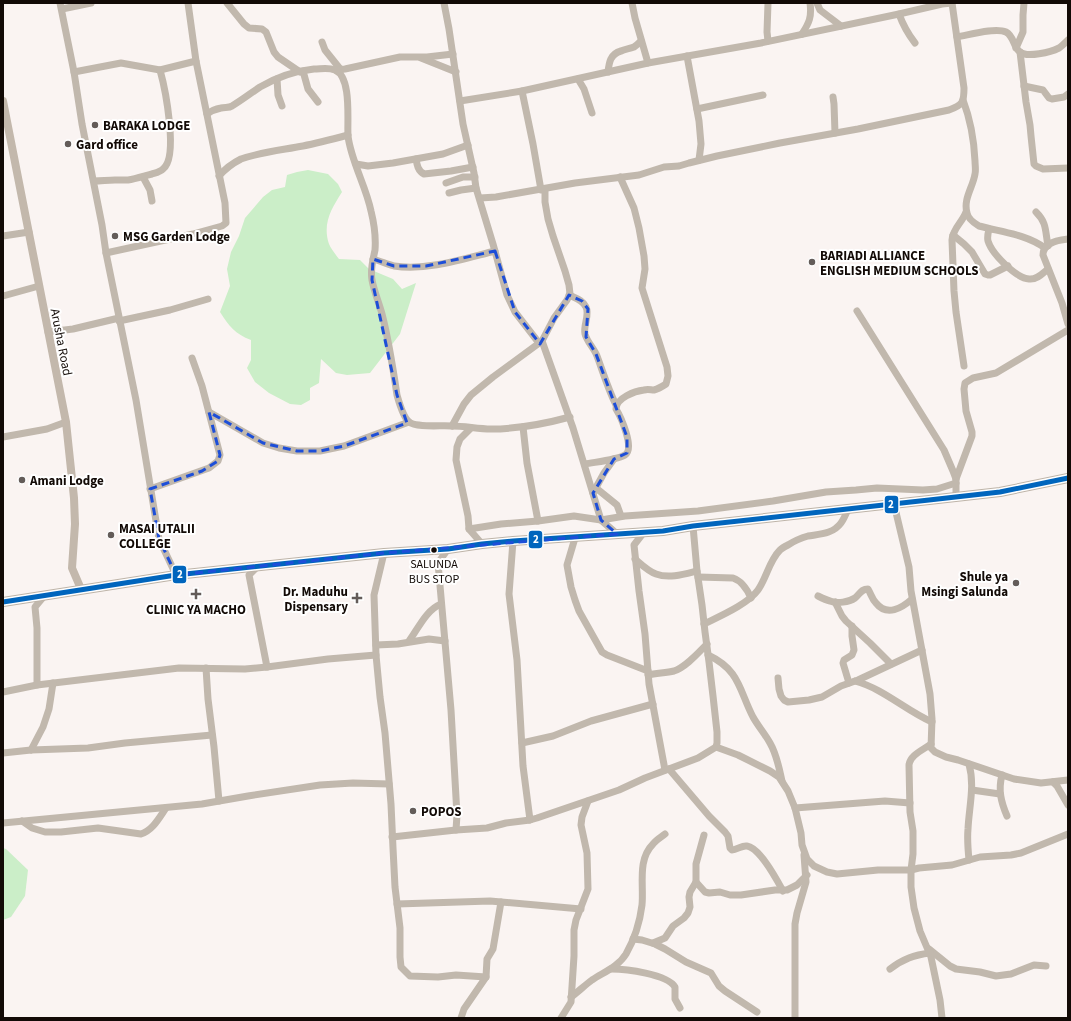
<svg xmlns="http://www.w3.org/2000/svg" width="1071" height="1021" font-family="'Source Sans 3',sans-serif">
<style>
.green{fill:#cbeec8}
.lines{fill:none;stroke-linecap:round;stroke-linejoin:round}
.minor{stroke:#c1b8ad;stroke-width:7}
.major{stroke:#c3b8ac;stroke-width:8}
.highway{stroke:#beb4a8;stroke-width:10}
.bus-1-casing{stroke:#fff;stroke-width:8}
.bus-1{stroke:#0065bd;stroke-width:5}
.marked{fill:none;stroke:#1d4ed8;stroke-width:3;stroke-dasharray:8 5;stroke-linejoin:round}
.poi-dot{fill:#635c59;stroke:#fff;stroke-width:1.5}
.bus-dot{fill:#120a06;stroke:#fff;stroke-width:1.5}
.labels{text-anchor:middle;stroke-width:4;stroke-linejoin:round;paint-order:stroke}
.bus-label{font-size:12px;fill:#120a06;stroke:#fff}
.poi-label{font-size:13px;font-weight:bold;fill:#120a06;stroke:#fff;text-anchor:start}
.street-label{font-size:13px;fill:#120a06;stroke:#fff}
.line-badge{stroke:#fff;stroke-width:1.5}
.badge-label{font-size:11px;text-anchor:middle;font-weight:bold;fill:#fff}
</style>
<rect width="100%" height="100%" fill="#faf4f2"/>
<g class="green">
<path d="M308 170 328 174 338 184 342 192C332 208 322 223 329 244 331 249 336 255 339 259L360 260 369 269 393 279 402 289 416 283 400 334 370 373 347 375 336 373 321 359 319 383 310 388V400L301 405 290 404 269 393 255 382 247 368 251 360V340C235 334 229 326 220 312L230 286 227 269 231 252 239 236 245 218 263 197 272 190 285 187 287 175 297 172Z"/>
<polygon points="3,848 6,849 28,870 25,896 11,917 3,920"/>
</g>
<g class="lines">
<g class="minor">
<polyline points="60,3 74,72 82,124 102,225 106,253 136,400 159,539 176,575"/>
<polyline points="227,3 244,24 249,28 262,29 266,32 274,52 278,57 300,72"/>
<polyline points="444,3 449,29 463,124 474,173 476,188 493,244 507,295 515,312 539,343"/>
<polyline points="632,3 635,18 648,63"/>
<polyline points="817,3 820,10 841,26"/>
<polyline points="62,9 91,3"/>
<path d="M899 14C903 25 908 34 915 43"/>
<path d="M802 34C809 23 812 17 810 3"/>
<path d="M957 37C969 35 995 27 1006 32 1014 36 1013 47 1020 52 1027 58 1051 52 1059 48 1062 46 1065 43 1068 40"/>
<polyline points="768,41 767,32 768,3"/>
<polyline points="322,42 325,50 341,70"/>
<polyline points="1016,48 1023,32 1023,15 1024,3"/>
<polyline points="1020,52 1026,102 1030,125 1031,136 1034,164 1036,166 1043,169 1068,168"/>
<polyline points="687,56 699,121 701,144 699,160"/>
<polyline points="421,58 456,72"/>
<polyline points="336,70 345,69 400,57 427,57 453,54"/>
<polyline points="303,71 308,89 318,102"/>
<polyline points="74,72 121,63 160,70 196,61"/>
<path d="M608 72C609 63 610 54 621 51 625 49 629 49 634 47 637 45 639 43 641 41"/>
<polyline points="277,79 278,95 282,106"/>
<polyline points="578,79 584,89 592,113"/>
<polyline points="1024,86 1043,90 1049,98 1052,99 1064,97 1068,94"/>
<polyline points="522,91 533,144 541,190"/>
<polyline points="833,97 834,104 835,133"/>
<path d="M963 100C971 121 974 139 975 161 975 165 976 170 975 174 973 187 963 199 967 213 968 219 974 223 979 226 1001 232 1026 234 1045 248"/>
<polyline points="460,101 522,91 648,63 761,43 899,14 942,4 952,3"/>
<polyline points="697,109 763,95"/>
<path d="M207 114C211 111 216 109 221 108 225 107 229 108 232 106 242 100 251 93 260 87 277 77 295 71 314 69 321 69 328 67 335 70 352 77 347 121 348 136 351 161 366 186 371 211 374 223 376 237 375 250 373 260 370 269 372 280 374 291 379 303 382 314 389 341 393 368 397 395 399 402 403 417 409 422 417 428 442 425 452 426 465 426 478 429 491 429 518 429 544 424 570 417"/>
<path d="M416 159C417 165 418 171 424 174L451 171 473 167"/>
<polyline points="356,164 368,166 393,163 443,154 468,145"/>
<path d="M219 176C225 169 233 163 241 159 261 152 282 150 303 146 318 143 333 139 348 135"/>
<polyline points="143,177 150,190 152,201"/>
<path d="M94 181C101 181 108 180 115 180 119 180 124 180 128 180 136 179 144 176 152 174 155 173 160 172 163 169 179 157 165 88 160 70"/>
<polyline points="446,183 463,177 475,177"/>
<polyline points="449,193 461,190 476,188"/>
<path d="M480 198 496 197 575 183 639 175 664 167 679 166 689 163 717 156 780 143 858 129 949 110C963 105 964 102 964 88L952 3"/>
<path d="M1036 212C1047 223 1045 230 1048 246"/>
<path d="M989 229C988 233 987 237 988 241 992 254 1016 278 1029 279 1037 280 1043 273 1048 269"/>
<polyline points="953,235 964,244 972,252 985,274 988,275 990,275 1008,266"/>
<polyline points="3,236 29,232"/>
<path d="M1068 239C1058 240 1043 243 1043 255L1062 303 1068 324"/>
<polyline points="106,253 193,234 222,226 226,223 225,203 196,61 188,3"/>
<path d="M373 259C380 261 387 264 394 266 427 271 463 259 495 251"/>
<path d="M569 295C575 298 583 300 586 307 590 315 583 325 585 334 587 342 594 348 597 356 603 372 608 389 616 405"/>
<polyline points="3,296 39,286"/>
<polyline points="857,311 944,450 953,471 956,479 956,497"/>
<polyline points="119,321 170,310 208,299"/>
<polyline points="48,332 73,329 119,318"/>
<polyline points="542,341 573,428 601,520 617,534"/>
<path d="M964 366 956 312 954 291 952 240C953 228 962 223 966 212"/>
<polyline points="209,412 263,443 279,448 297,451 320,451 344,446 409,422"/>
<polyline points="452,426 464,404 471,395 493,377 542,341 554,318 567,300 570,294 569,285 565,271 553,236 548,219 545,202 545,189"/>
<polyline points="523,427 527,463 538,521"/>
<polyline points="471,428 460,439 457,447 456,460 468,516 469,529 482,544"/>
<polyline points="3,437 47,429 66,422"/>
<path d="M585 464C595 462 617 460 625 455 635 449 621 417 616 409 616 398 635 391 644 390 648 389 651 390 654 390 658 389 663 386 666 384L668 376 667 367 642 288 645 269 644 256 639 228 634 208 620 177"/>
<polyline points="956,479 972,436 972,432 966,411 964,389 965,383 973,378 996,373 1068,330"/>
<polyline points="596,488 617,505 621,516"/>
<polyline points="150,489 209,468 218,461 220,455 202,386 192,358"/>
<polyline points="593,493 604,473 614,459"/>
<polyline points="894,504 909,567 911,591 930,694 932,719 931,748 935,752 946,757 958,760 1014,779 1041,783 1068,780"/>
<polyline points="469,529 501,524 538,521 574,516 601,520 625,516 698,511 773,501 826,492 856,490 877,488 923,490 937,489 956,483"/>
<polyline points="644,532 634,545 639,591 645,634 649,684 665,770"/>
<polyline points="575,538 567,565 571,587 575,600 579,611 602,652 607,655 648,671"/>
<polyline points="513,541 509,594 517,660 523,766 530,820"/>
<polyline points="448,549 438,563 451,710 457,815 456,830"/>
<polyline points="384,553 374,595 376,655 380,697 385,733 391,804 393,848 395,887 400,928 400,957 401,967 410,976 438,977 456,975 486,977"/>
<path d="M635 559C642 565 648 571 656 574 669 579 685 574 697 571"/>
<polyline points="258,566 249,575 267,667"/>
<path d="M698 577 733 578C742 581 747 589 751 598"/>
<path d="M818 596C822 598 826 600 830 601 837 604 849 602 855 598 860 594 861 589 868 589 871 594 872 599 876 603 887 617 902 608 912 599"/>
<polyline points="835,602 842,616 846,621 870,643 891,664"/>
<path d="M704 624C720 616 748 604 758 590 767 577 769 561 780 550 782 548 786 546 788 545 794 541 801 538 808 536 820 534 833 534 841 523 844 519 846 514 848 509"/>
<path d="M409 641C418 629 426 610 441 604"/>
<polyline points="376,645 398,644 429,639 445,641"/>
<path d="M708 655C740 670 739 690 753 717 758 726 765 734 770 743 777 755 779 768 782 781"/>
<polyline points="206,668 208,699 214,747 219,801"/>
<path d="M648 675C657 673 666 673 674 671 686 667 698 653 707 644"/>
<polyline points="778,678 779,689 781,696 784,700 788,702 809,700 822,697 841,686 858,680 922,650"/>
<path d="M855 681C884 689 905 710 932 722"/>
<polyline points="849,683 843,663 844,660 852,655 854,650 852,636 852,626"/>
<polyline points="37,685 37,628 35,607 45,595"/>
<polyline points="3,692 37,685 179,668 245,669 267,667 328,659 376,655"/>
<polyline points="522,743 553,736 591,721 653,704"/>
<path d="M931 744C923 750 910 755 909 765L910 812 913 831V854L911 870V887L914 908 920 931 931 957 940 1000 942 1018"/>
<polyline points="716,747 738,755 770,771 779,777 788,791 795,808 801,833 802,845 807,859 814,866 827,872 837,874 878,870 911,870 919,868 952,865 980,857 1011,855 1021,853 1068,834"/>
<polyline points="31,750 43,727 49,709 53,683"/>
<polyline points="3,753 31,750 88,748 125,743 212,735"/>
<path d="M669 769 709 816 725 832 728 836 730 848 732 850C737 850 742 845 747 846 760 848 777 880 783 891"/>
<path d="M1002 775C998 790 1001 802 1007 816"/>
<polyline points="1053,782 1057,786 1068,805"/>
<polyline points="972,790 1000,794"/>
<polyline points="795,808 885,801 910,803"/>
<path d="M22 821 32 828 45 832H61L98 828 141 834C153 830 159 818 166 808"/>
<polyline points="3,823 202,804 248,796 320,785 353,783 389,784"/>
<polyline points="392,837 456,830 487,828 506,823 530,820 537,818 619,790 645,778 698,758 716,747 717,743 717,732 713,696 709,662 705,632 702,605 697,571 693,526"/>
<path d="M969 860C968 850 967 840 968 829 969 807 975 786 969 764"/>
<polyline points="696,882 705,892 709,893 720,892 730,895 741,895 775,890 787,890 797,885 807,875"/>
<polyline points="397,904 490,901 581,909"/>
<polyline points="633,939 642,940 655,944 665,949 686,962 711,973 719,986 725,991 757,1012"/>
<polyline points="653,943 665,938 673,926 684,918 688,913 690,907 689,897 690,892 696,882 696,864 704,835"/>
<polyline points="929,949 950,966 956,969 980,972 996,976 1011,974 1034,965 1046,966"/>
<path d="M611 969C626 969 667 974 675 987V999L680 1008"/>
<path d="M890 969C903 959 914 955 930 953"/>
<path d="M571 997C578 992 585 985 592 980 604 972 618 967 626 954 634 940 640 921 642 905 644 885 637 860 653 844 656 840 661 837 665 834"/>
<polyline points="461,1018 464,1009 486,977 487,959 493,949 501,902"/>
<polyline points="561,1018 571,1002 574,956 574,930 576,920 588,889 587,853 581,825 582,817 588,801"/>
<polyline points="795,1018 795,924 797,913 806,882 804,855"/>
</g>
<polyline class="major" points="3,101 66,422 74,498 75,524 72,568 81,589"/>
<polyline class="highway" points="3,602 176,575 384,553 448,549 482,544 513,541 663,531 693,526 929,500 1000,492 1068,478"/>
<g class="bus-1-casing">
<polyline id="bus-1" points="3,602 176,575 384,553 448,549 482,544 513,541 663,531 693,526 929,500 1000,492 1068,478"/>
</g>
<use href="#bus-1" class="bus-1"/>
</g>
<path class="marked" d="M495 251 515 312 540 344 569 295 582 301 588 309 586 337 596 354 627 437V453L614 459 593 493 601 520 617 534 384 553 176 575 159 539 150 489 202 471 218 461 220 455 209 412 263 443 297 451H320L344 446 407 423 397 395 372 280 373 259 394 266H426Z"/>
<g class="poi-dot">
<circle cx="95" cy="125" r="4"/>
<circle cx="68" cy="144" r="4"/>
<circle cx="115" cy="236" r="4"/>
<circle cx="812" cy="262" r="4"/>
<circle cx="22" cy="480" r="4"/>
<circle cx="111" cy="535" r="4"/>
<circle cx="1016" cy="583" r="4"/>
<path d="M194 588h4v4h4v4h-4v4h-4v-4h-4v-4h4z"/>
<path d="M355 592h4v4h4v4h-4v4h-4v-4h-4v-4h4z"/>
<circle cx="413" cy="811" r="4"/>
</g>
<circle class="bus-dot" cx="434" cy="550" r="3.5"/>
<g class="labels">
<g class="bus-label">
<text x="434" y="568">SALUNDA<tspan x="434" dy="15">BUS STOP</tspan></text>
</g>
<g class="poi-label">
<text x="103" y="130">BARAKA LODGE</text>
<text x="76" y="149">Gard office</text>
<text x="123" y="241">MSG Garden Lodge</text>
<text x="820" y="260">BARIADI ALLIANCE<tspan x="820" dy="15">ENGLISH MEDIUM SCHOOLS</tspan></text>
<text x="30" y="485">Amani Lodge</text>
<text x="119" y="533">MASAI UTALII<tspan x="119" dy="15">COLLEGE</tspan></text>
<text x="1008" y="581" text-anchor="end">Shule ya<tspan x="1008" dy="15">Msingi Salunda</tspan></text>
<text x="348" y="596" text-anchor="end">Dr. Maduhu<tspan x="348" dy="15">Dispensary</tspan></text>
<text x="196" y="614" text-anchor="middle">CLINIC YA MACHO</text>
<text x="421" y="816">POPOS</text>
</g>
<g class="street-label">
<text transform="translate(62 342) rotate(79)" y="5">Arusha Road</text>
</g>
</g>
<g class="line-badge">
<rect x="884" y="495" width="15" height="19" rx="4" fill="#0065bd"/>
<rect x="528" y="530" width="15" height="19" rx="4" fill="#0065bd"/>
<rect x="172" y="565" width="15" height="19" rx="4" fill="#0065bd"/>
</g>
<g class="badge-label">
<text x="891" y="508">2</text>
<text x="536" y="543">2</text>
<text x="180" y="578">2</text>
</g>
<rect width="1071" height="1021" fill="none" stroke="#120a06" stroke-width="8"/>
</svg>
